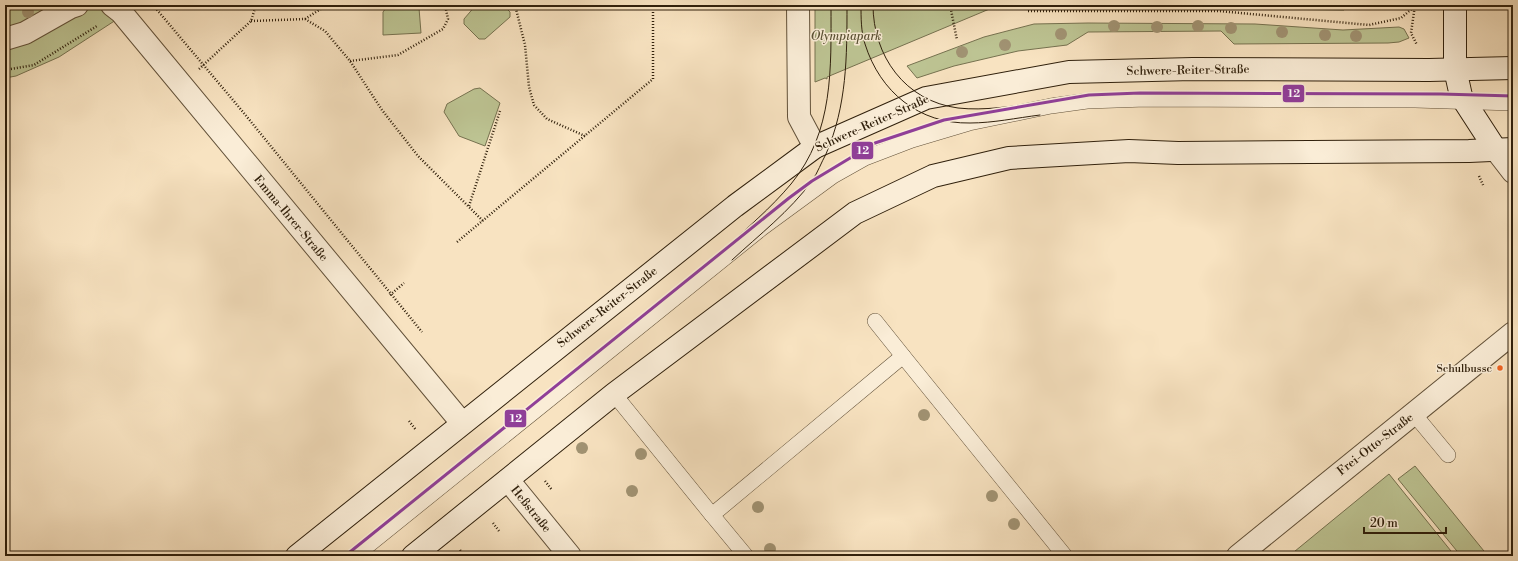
<svg xmlns="http://www.w3.org/2000/svg" width="1518" height="561" font-family="'Libre Bodoni',serif">
<style>
.green{fill:#bdc493;stroke:#767250}
.lines{fill:none;stroke-linecap:round;stroke-linejoin:round}
.service-casing{stroke:#625139;stroke-width:16}
.minor-casing{stroke:#625139;stroke-width:24}
.tertiary-casing{stroke:#625139;stroke-width:24}
.secondary-casing{stroke:#30200c;stroke-width:24}
.path{stroke:#30200c;stroke-width:2.5;stroke-dasharray:1 2;stroke-linecap:butt}
.service{stroke:#faedd7;stroke-width:15}
.minor{stroke:#faedd7;stroke-width:22}
.tertiary{stroke:#faedd7;stroke-width:22}
.secondary{stroke:#faedd7;stroke-width:22}
.tram{stroke:#30200c;stroke-width:1}
.tram-1-casing{stroke:#faedd7;stroke-width:6}
.tram-1{stroke:#903f98;stroke-width:3}
.tree{fill:#a19373}
.bus-dot{fill:#f26522;stroke:#faedd7;stroke-width:1.5}
.labels{text-anchor:middle;stroke-width:3;stroke-linejoin:round;paint-order:stroke}
.bus-label{font-size:11px;fill:#30200c;stroke:#faedd7;text-anchor:end}
.park-label{font-size:12px;font-style:italic;fill:#5a5134;stroke:#faedd7}
.street-label{font-size:12px;fill:#30200c;stroke:#faedd7}
.line-badge{stroke:#faedd7;stroke-width:1.5}
.badge-label{font-size:11px;text-anchor:middle;font-weight:bold;fill:#fff}
</style>
<rect width="100%" height="100%" fill="#f8e3c1"/>
<filter id="stains"><feTurbulence type="fractalNoise" baseFrequency=".005" numOctaves="4"/><feColorMatrix values="0 0 0 0 .2 0 0 0 0 .09 0 0 0 0 .02 0 0 0 .5 -.17"/></filter>
<radialGradient id="worn" r=".72"><stop offset=".6" stop-color="#630" stop-opacity="0"/><stop offset="1" stop-color="#630" stop-opacity=".3"/></radialGradient>
<g class="green">
<polygon points="5,5 139,5 59,57 16,76 5,78"/>
<polygon points="414,5 419,8 421,33 383,35 383,12 386,8"/>
<polygon points="476,5 503,5 510,12 510,17 485,39 479,39 464,24 464,19"/>
<polygon points="815,5 999,5 827,77 827,79 825,78 815,82"/>
<polygon points="1115,5 1344,5 1344,10 1115,7"/>
<polygon points="1088,23 1255,24 1343,30 1399,27 1404,29 1409,38 1399,42 1388,43 1234,44 1221,31 1088,32 1067,45 1018,51 954,66 917,78 907,66 984,37 1034,24"/>
<polygon points="480,88 500,103 485,146 459,136 444,112 447,104 474,89"/>
<polygon points="1415,466 1488,556 1461,556 1398,479"/>
<polygon points="1389,474 1455,556 1289,556"/>
</g>
<g class="lines">
<g class="service-casing">
<g id="service">
<polyline points="875,321 903,356"/>
<polyline points="614,394 712,515"/>
<polyline points="1414,414 1448,455"/>
<polyline points="355,556 762,228 833,176 865,158 912,140 969,123 1051,106 1087,101 1146,99 1415,100 1513,103"/>
<polyline points="746,556 712,515 903,356 1065,556"/>
</g>
</g>
<g class="minor-casing">
<g id="minor">
<polyline points="112,5 121,12 462,423"/>
<polyline points="798,5 799,117 815,147"/>
<polyline points="5,39 25,33 71,7 77,5"/>
<polyline points="508,480 570,556"/>
<polyline points="1238,556 1513,333"/>
</g>
</g>
<g class="tertiary-casing">
<polyline id="tertiary" points="1496,150 1513,172"/>
</g>
<g class="secondary-casing">
<g id="secondary">
<polyline points="1455,5 1455,69 1461,96 1496,150"/>
<polyline points="297,556 735,206 815,147 926,98 1069,72 1193,69 1429,70 1513,68"/>
<polyline points="413,556 614,394 855,213 933,176 1009,158 1129,151 1178,153 1469,151 1513,149"/>
</g>
</g>
<g class="path">
<polyline points="153,5 243,112 422,332"/>
<polyline points="515,5 525,45 529,87 534,105 547,119 585,136"/>
<polyline points="950,5 957,40"/>
<polyline points="1415,5 1411,33 1417,45"/>
<polyline points="5,7 12,5"/>
<polyline points="1479,8 1513,8"/>
<polyline points="1028,11 1219,11 1369,25 1401,18 1414,7 1430,7"/>
<polyline points="305,19 327,5"/>
<polyline points="251,21 305,19 325,31 350,61 382,110 418,156 483,221"/>
<polyline points="350,61 398,55 443,29 448,19 445,5"/>
<polyline points="199,69 251,21 256,5"/>
<polyline points="5,70 34,65 97,26"/>
<polyline points="1479,176 1484,187"/>
<polyline points="469,206 500,111"/>
<polyline points="457,242 653,79 653,5"/>
<polyline points="390,295 404,283"/>
<polyline points="409,421 416,430"/>
<polyline points="545,481 552,490"/>
<polyline points="493,523 499,531"/>
<polyline points="460,550 464,556"/>
</g>
<use href="#service" class="service"/>
<use href="#minor" class="minor"/>
<use href="#tertiary" class="tertiary"/>
<use href="#secondary" class="secondary"/>
<g class="tram">
<path d="M861 5C861 18 861 32 865 44 880 92 919 124 970 123 993 123 1016 118 1040 115"/>
<path d="M873 5C873 56 905 101 958 108 985 111 1011 106 1037 103"/>
<path d="M723 250C746 229 771 208 791 184 834 132 831 68 831 5"/>
<path d="M732 260C759 235 790 211 812 181 818 172 821 163 826 154 847 105 847 57 847 5"/>
</g>
<g class="tram-1-casing">
<polyline id="tram-1" points="345,556 789,198 812,181 875,143 944,120 1089,95 1140,93 1441,94 1513,96"/>
</g>
<use href="#tram-1" class="tram-1"/>
</g>
<g class="tree">
<circle cx="28" cy="12" r="6"/>
<circle cx="1114" cy="26" r="6"/>
<circle cx="1198" cy="26" r="6"/>
<circle cx="1157" cy="27" r="6"/>
<circle cx="1231" cy="28" r="6"/>
<circle cx="1282" cy="32" r="6"/>
<circle cx="1061" cy="34" r="6"/>
<circle cx="1325" cy="35" r="6"/>
<circle cx="1356" cy="36" r="6"/>
<circle cx="1005" cy="45" r="6"/>
<circle cx="962" cy="52" r="6"/>
<circle cx="924" cy="415" r="6"/>
<circle cx="582" cy="448" r="6"/>
<circle cx="641" cy="454" r="6"/>
<circle cx="632" cy="491" r="6"/>
<circle cx="992" cy="496" r="6"/>
<circle cx="758" cy="507" r="6"/>
<circle cx="1014" cy="524" r="6"/>
<circle cx="770" cy="549" r="6"/>
</g>
<circle class="bus-dot" cx="1500" cy="368" r="3.5"/>
<g class="labels">
<g class="bus-label">
<text x="1492" y="372">Schulbusse</text>
</g>
<g class="park-label">
<text x="846" y="40">Olympiapark</text>
</g>
<g class="street-label">
<text transform="translate(1188 70) rotate(-1)" y="4">Schwere-Reiter-Straße</text>
<text transform="translate(872 123) rotate(-24)" y="4">Schwere-Reiter-Straße</text>
<text transform="translate(291 218) rotate(50)" y="4">Emma-Ihrer-Straße</text>
<text transform="translate(607 307) rotate(-38)" y="4">Schwere-Reiter-Straße</text>
<text transform="translate(1375 444) rotate(-38)" y="4">Frei-Otto-Straße</text>
<text transform="translate(531 509) rotate(51)" y="4">Heßstraße</text>
</g>
</g>
<g class="line-badge">
<rect x="1282" y="84" width="23" height="19" rx="4" fill="#903f98"/>
<rect x="851" y="141" width="23" height="19" rx="4" fill="#903f98"/>
<rect x="504" y="409" width="23" height="19" rx="4" fill="#903f98"/>
</g>
<g class="badge-label">
<text x="1294" y="97">12</text>
<text x="863" y="154">12</text>
<text x="516" y="422">12</text>
</g>
<rect width="1518" height="561" fill="none" stroke="#f8e3c1" stroke-width="20"/>
<rect x="6" y="6" width="1506" height="549" fill="none" stroke="#30200c" stroke-width="2"/>
<rect x="10" y="10" width="1498" height="541" fill="none" stroke="#30200c"/>
<path d="M1364 527v6h82v-6" fill="none" stroke="#30200c" stroke-width="2"/>
<text x="1370" y="527" font-size="12" fill="#30200c" stroke="#faedd7" stroke-width="3" paint-order="stroke">20 m</text>
<rect width="100%" height="100%" filter="url(#stains)"/>
<rect width="100%" height="100%" fill="url(#worn)"/>
</svg>
